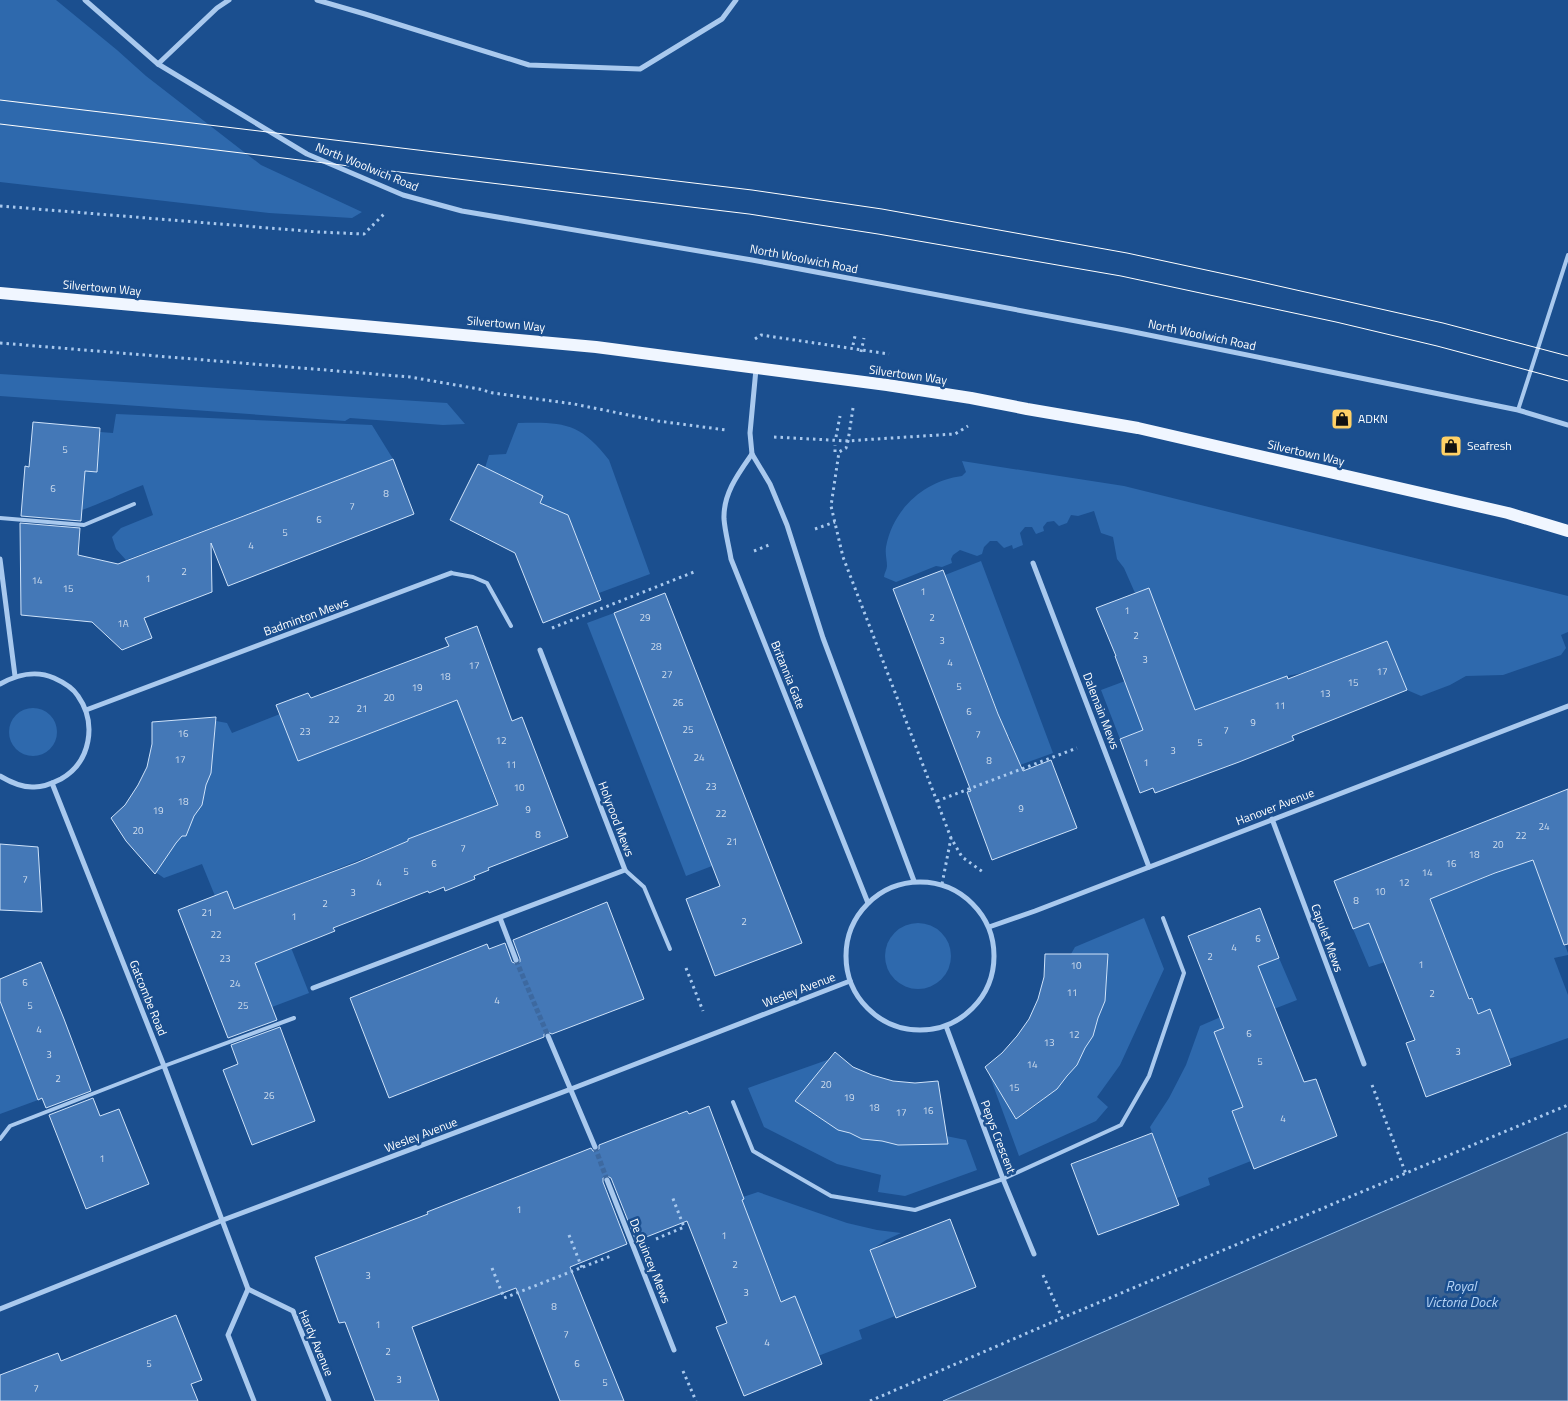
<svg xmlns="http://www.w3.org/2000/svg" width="1568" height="1401" font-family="'Titillium Web',sans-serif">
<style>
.green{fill:#2e69ad}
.water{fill:#3c6290;stroke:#9cc4f0}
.building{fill:#4478b7;stroke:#cfe3fa}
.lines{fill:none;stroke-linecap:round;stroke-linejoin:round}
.street-tunnel{stroke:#3d69a0;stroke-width:5;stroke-dasharray:5 2.5;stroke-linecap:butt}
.path{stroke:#a9c9ee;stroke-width:3;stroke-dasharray:2.5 4;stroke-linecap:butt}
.lane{stroke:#a9c9ee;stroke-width:4}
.street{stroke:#a9c9ee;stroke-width:5}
.primary{stroke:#f0f6ff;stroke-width:12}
.tram{stroke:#fff;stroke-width:1}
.labels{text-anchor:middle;stroke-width:5;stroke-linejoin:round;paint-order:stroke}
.number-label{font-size:10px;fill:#d0dded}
.street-label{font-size:12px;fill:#fff;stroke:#1b4f8f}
.poi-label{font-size:12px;fill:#fff;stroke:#1b4f8f;text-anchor:start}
.water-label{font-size:14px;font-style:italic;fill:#b5d3f5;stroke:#1b4f8f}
</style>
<rect width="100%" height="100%" fill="#1b4f8f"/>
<g class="green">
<polygon points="0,0 56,0 117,50 146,76 261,165 362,212 352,218 269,213 0,182"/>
<polygon points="0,374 447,403 465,424 443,425 350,418 345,421 0,396"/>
<path d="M116 414 372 425 393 459 126 560 116 549 112 537 121 528 153 515 143 485C122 493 102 503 82 510L85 471 97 472 100 432 113 433Z"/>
<path d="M518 423C562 422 580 422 609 460L650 574 599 593 568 515 540 503 485 468 489 455 506 454Z"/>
<path d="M962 461 1124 486 1568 596V632L1561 635 1566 648 1561 655 1503 675 1466 676 1450 685 1421 696 1407 690 1387 641 1302 673 1287 676 1120 739 1101 690 1176 662 1135 593 1124 568 1117 559 1113 537 1101 533 1094 511 1078 516 1071 515 1067 523 1059 526 1054 521 1047 522 1043 527 1044 531 1036 534 1032 527H1025L1020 533 1023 545 1013 549 1012 545 1004 548 997 541H990L984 547 982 554 977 556 960 550 953 555 951 559 952 563 942 567 936 566 896 582 884 577C884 573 887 570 887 566 887 560 885 554 886 547 893 509 924 481 962 476L966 472Z"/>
<polygon points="981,561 1053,753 1020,765 1009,736 1007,736 945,575"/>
<polygon points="614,613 712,866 686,876 587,623"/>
<polygon points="495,686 471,737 517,857 488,868 408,841 268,896 290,945 309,993 272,1007 228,892 215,896 202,864 164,878 151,869 194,816 206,785 213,751 216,721 227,723 232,733 280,714 298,761"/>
<circle cx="33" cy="732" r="24"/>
<polygon points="1568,845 1546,896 1568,953 1568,955 1554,958 1568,995 1568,1038 1509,1059 1490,1010 1478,1014 1472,998 1467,996 1445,936 1384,959 1385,962 1369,967 1353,929"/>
<path d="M1144 918 1164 969 1120 1065 1097 1097 1108 1107 1096 1121 1019 1156 989 1074 1016 1119C1025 1113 1036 1106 1044 1099 1076 1069 1100 1028 1106 985 1107 975 1107 964 1108 954H1071L1075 947Z"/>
<circle cx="918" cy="956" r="33"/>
<polygon points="1279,958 1297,1000 1214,1032 1235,1086 1247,1106 1232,1111 1251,1161 1208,1178 1210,1185 1177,1198 1150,1127 1169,1098 1186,1065 1200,1026 1223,1016 1210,984"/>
<polygon points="0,1002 38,1100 0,1114"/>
<path d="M830 1059 795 1101C813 1113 831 1127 852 1134 883 1144 914 1145 947 1144L946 1136 966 1140 977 1170 905 1196 878 1192 881 1175 837 1164 764 1127 748 1088Z"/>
<polygon points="758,1192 847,1223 877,1230 901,1233 886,1240 870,1251 895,1316 859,1330 862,1339 818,1356 782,1302 741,1200 744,1199 743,1197"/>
</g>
<polygon class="water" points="1568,1132 1568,1401 943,1401"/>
<g class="building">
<polygon points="33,422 100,428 97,472 85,471 81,521 21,516 25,466 29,467"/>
<polygon points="393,459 414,514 228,586 211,543 212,592 144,618 152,638 122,650 92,622 21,615 20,523 80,528 78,555 118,564"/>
<polygon points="478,464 543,496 540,503 568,515 601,600 543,623 515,553 450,520"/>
<polygon points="943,570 998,714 1023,771 1051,760 1077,828 992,860 967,792 971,791 893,589"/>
<polygon points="1149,588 1195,710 1287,676 1288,679 1387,641 1407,690 1292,736 1294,740 1239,762 1155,793 1153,788 1140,793 1120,739 1143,730 1115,656 1116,656 1096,608"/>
<polygon points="665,593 802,943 715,976 686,899 720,886 614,613"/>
<polygon points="477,626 512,721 522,717 568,837 488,868 489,870 474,876 475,879 445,891 444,887 429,893 428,891 333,928 335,931 255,963 277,1020 228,1038 178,910 227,891 234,909 356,863 408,841 408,839 498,805 457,700 298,761 276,705 308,693 311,698 449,646 445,638"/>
<polygon points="216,717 211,773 206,785 202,805 194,816 186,836 182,836 176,843 155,874 126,841 111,818 125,805 138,785 147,767 152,744 152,722"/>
<polygon points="1568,789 1568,944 1564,945 1533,860 1495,873 1430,899 1469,999 1472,998 1478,1014 1490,1009 1511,1065 1426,1097 1406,1043 1415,1040 1369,923 1353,929 1334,881"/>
<polygon points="0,844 38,847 42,912 0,910"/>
<polygon points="607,902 644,999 552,1034 547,1032 544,1034 544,1037 389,1098 350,998 487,944 489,949 505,943 512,962 517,964 520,962 520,959 513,940"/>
<polygon points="1260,908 1279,958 1258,966 1304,1082 1316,1079 1337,1136 1254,1169 1232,1111 1243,1107 1214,1032 1224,1028 1188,936"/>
<polygon points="1045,954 1108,954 1105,1001 1098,1018 1093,1036 1085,1048 1077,1065 1067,1076 1057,1089 1016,1119 985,1067 1002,1053 1017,1036 1029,1019 1038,999 1044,977"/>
<polygon points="41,962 64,1019 91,1091 46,1108 42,1098 38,1100 0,1001 0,979"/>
<polygon points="280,1027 315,1121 252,1145 223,1070 238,1064 231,1045"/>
<polygon points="835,1052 853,1067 872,1075 893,1081 915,1083 938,1081 948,1144 898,1145 882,1141 862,1139 850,1133 838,1130 795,1101"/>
<polygon points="93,1098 100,1116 119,1109 149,1184 86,1209 49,1115"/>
<polygon points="709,1106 744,1199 742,1200 781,1302 795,1296 822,1364 744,1396 716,1327 727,1323 687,1221 636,1241 611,1178 607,1176 603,1178 603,1182 627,1244 570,1267 624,1401 560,1401 516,1288 412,1327 439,1401 375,1401 345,1322 339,1323 315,1257 428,1214 427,1212 581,1152 591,1148 593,1151 596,1151 599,1149 599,1145 617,1138 687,1111 689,1114"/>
<polygon points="1152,1133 1179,1205 1098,1235 1071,1164"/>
<polygon points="950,1219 976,1287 896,1318 870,1250"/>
<polygon points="176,1315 202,1380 191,1384 198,1401 0,1401 0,1375 58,1353 61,1361"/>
</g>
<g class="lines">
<g class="street-tunnel">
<polyline points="516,960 548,1036"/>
<polyline points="595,1147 607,1180"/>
</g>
<g class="path">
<polyline points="0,206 318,232 364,234 385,213"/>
<polyline points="755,339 761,335 889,354"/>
<polyline points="0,343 410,377 479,389 493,393 574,404 658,421 726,430"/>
<polyline points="853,345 855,336"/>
<polyline points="861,352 864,338"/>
<polyline points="853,408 848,441 846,448 839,452 831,506 843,557 951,838 962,857 983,872"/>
<polyline points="774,437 848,441 876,439 955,434 968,426"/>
<polyline points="836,437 840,416"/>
<polyline points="835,452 835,445"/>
<polyline points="815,529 835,522"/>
<polyline points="754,551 769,545"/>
<polyline points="552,628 694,572"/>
<polyline points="937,801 1077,748"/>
<polyline points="942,884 951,838"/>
<polyline points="686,968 703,1011"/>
<polyline points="1372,1085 1406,1174"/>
<polyline points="569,1235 582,1268"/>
<polyline points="656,1239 684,1227 672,1196"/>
<polyline points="492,1268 504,1298 611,1256"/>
<polyline points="1043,1275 1062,1318"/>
<polyline points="683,1371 696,1401"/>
<polyline points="870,1401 1062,1318 1568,1105"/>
</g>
<g class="lane">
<polyline points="1518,410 1568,255"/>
<polyline points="0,518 84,525 134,504"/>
<polyline points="451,573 473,577 487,583 511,626"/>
<polyline points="625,870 644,887 670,949"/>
<polyline points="733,1102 753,1151 831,1196 915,1210 1003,1179 1121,1125 1149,1076 1184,973 1163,918"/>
<polyline points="0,1139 10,1126 164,1066 294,1018"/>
</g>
<g class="street">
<polyline points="85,0 158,64 307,154 403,195 462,211 752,260 1124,330 1518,410 1568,425"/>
<polyline points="317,0 365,14 529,65 640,69 722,19 736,0"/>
<polyline points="158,64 217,8 229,0"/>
<polyline points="756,369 750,433 752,454 770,484 787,525 823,638 914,881"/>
<path d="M752 454C738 474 723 494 724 519 725 532 729 546 731 559L868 903"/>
<polyline points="0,559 15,676"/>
<polyline points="1033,563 1149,867"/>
<path d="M0 684C16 675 36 670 54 678 63 682 73 688 78 696 97 723 91 762 61 779 53 783 42 788 32 787 20 787 10 782 0 776"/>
<polyline points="86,710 451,573"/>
<polyline points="52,783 164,1066 248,1289 293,1311 329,1401"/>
<polyline points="1272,819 1364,1064"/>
<circle cx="920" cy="956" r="74"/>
<polyline points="500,918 516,960"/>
<polyline points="989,927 1035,911 1568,706"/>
<polyline points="313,988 625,870 540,650"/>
<polyline points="946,1026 1003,1179 1034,1254"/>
<polyline points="548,1036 595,1147"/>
<polyline points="607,1180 674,1350"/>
<polyline points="248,1289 228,1335 254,1401"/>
<polyline points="0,1309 223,1220 571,1089 850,981"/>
</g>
<polyline class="primary" points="0,293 596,347 887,385 971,398 1027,409 1138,428 1508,513 1568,531"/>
<g class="tram">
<polyline points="0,100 752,190 882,209 1127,253 1234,276 1443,323 1568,356"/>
<polyline points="0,124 749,214 878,234 1121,276 1233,300 1336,322 1437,346 1568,381"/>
</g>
</g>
<defs>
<g id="shop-square" transform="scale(1.125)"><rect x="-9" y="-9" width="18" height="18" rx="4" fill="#ffd166" stroke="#1b4f8f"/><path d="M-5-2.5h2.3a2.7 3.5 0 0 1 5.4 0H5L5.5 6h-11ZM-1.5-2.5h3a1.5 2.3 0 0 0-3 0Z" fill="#111"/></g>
</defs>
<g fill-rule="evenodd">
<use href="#shop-square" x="1342" y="419"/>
<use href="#shop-square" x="1451" y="446"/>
</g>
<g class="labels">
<g class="number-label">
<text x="65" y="453">5</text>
<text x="53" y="492">6</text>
<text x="386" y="497">8</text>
<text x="352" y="510">7</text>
<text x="319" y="523">6</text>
<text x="285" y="536">5</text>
<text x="251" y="549">4</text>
<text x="184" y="575">2</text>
<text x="148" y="582">1</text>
<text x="37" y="584">14</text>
<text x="68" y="592">15</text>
<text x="923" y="595">1</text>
<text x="1127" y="614">1</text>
<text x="645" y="621">29</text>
<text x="932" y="621">2</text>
<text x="123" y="627">1A</text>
<text x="1136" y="639">2</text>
<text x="942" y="644">3</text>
<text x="656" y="650">28</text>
<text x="1145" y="663">3</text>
<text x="950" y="666">4</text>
<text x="474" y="669">17</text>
<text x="1382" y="675">17</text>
<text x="667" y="678">27</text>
<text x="445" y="680">18</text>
<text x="1353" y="686">15</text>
<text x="959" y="690">5</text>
<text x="417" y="691">19</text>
<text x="1325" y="697">13</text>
<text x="389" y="701">20</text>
<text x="678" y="706">26</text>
<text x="1280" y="709">11</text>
<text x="362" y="712">21</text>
<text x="969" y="715">6</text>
<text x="334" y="723">22</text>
<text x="1253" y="726">9</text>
<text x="688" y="733">25</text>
<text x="1226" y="734">7</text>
<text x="305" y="735">23</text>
<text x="183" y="737">16</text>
<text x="978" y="738">7</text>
<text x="501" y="744">12</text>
<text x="1200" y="746">5</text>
<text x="1173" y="754">3</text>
<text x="699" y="761">24</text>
<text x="180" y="763">17</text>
<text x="989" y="764">8</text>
<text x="1146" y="766">1</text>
<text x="511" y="768">11</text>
<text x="711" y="790">23</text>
<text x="519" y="791">10</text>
<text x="183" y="805">18</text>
<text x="1021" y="812">9</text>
<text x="528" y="813">9</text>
<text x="158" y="814">19</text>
<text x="721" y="817">22</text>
<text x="1544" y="830">24</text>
<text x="138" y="834">20</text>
<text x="538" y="838">8</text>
<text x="1521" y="839">22</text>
<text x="732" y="845">21</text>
<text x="1498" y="848">20</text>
<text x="463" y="852">7</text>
<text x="1474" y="858">18</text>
<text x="434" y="867">6</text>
<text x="1451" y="867">16</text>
<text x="406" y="875">5</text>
<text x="1427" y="876">14</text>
<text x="25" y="883">7</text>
<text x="379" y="886">4</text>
<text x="1404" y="886">12</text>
<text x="1380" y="895">10</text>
<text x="353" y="896">3</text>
<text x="1356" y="904">8</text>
<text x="325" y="907">2</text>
<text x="207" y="916">21</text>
<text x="294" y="920">1</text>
<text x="744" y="925">2</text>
<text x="216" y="938">22</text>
<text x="1258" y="942">6</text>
<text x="1234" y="951">4</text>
<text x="1210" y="960">2</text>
<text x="225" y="962">23</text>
<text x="1421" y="968">1</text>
<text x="1076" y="969">10</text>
<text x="25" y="986">6</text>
<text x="235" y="987">24</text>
<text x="1072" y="996">11</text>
<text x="1432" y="997">2</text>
<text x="497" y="1004">4</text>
<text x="30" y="1009">5</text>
<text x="243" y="1009">25</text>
<text x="39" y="1033">4</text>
<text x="1249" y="1037">6</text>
<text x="1074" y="1038">12</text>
<text x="1049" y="1046">13</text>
<text x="1458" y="1055">3</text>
<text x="49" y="1058">3</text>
<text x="1260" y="1065">5</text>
<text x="1032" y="1068">14</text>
<text x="58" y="1082">2</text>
<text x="826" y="1088">20</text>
<text x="1014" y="1091">15</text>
<text x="269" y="1099">26</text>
<text x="849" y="1101">19</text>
<text x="874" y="1111">18</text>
<text x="928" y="1114">16</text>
<text x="901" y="1116">17</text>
<text x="1283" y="1122">4</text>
<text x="102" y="1162">1</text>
<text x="519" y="1213">1</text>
<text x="724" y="1239">1</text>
<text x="735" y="1268">2</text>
<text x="368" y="1279">3</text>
<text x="746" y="1296">3</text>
<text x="554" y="1310">8</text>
<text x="378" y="1328">1</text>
<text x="566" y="1338">7</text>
<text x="767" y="1346">4</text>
<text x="388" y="1355">2</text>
<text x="149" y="1367">5</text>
<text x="577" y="1367">6</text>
<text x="399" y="1383">3</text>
<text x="605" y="1386">5</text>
<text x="36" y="1392">7</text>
</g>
<g class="street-label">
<text transform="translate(367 167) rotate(22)" y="4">North Woolwich Road</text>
<text transform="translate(804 259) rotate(11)" y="4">North Woolwich Road</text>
<text transform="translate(102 288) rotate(5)" y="4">Silvertown Way</text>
<text transform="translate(506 324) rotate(5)" y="4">Silvertown Way</text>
<text transform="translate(1202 335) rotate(12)" y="4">North Woolwich Road</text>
<text transform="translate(908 375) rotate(8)" y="4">Silvertown Way</text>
<text transform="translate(1306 453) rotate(13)" y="4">Silvertown Way</text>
<text transform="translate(306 617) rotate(-20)" y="4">Badminton Mews</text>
<text transform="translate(788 675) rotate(68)" y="4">Britannia Gate</text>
<text transform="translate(1101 711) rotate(69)" y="4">Dalemain Mews</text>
<text transform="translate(1275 807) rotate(-21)" y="4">Hanover Avenue</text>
<text transform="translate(616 819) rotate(69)" y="4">Holyrood Mews</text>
<text transform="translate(1327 938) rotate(70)" y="4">Capulet Mews</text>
<text transform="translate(799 990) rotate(-21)" y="4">Wesley Avenue</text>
<text transform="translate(148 998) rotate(68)" y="4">Gatcombe Road</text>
<text transform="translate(421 1135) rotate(-21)" y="4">Wesley Avenue</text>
<text transform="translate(998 1137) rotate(69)" y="4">Pepys Crescent</text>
<text transform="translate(650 1261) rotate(68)" y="4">De Quincey Mews</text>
<text transform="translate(316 1343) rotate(67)" y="4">Hardy Avenue</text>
</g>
<g class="poi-label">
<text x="1358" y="423">ADKN</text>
<text x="1467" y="450">Seafresh</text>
</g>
<g class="water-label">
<text x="1461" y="1291">Royal<tspan x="1461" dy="16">Victoria Dock</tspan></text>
</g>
</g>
</svg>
